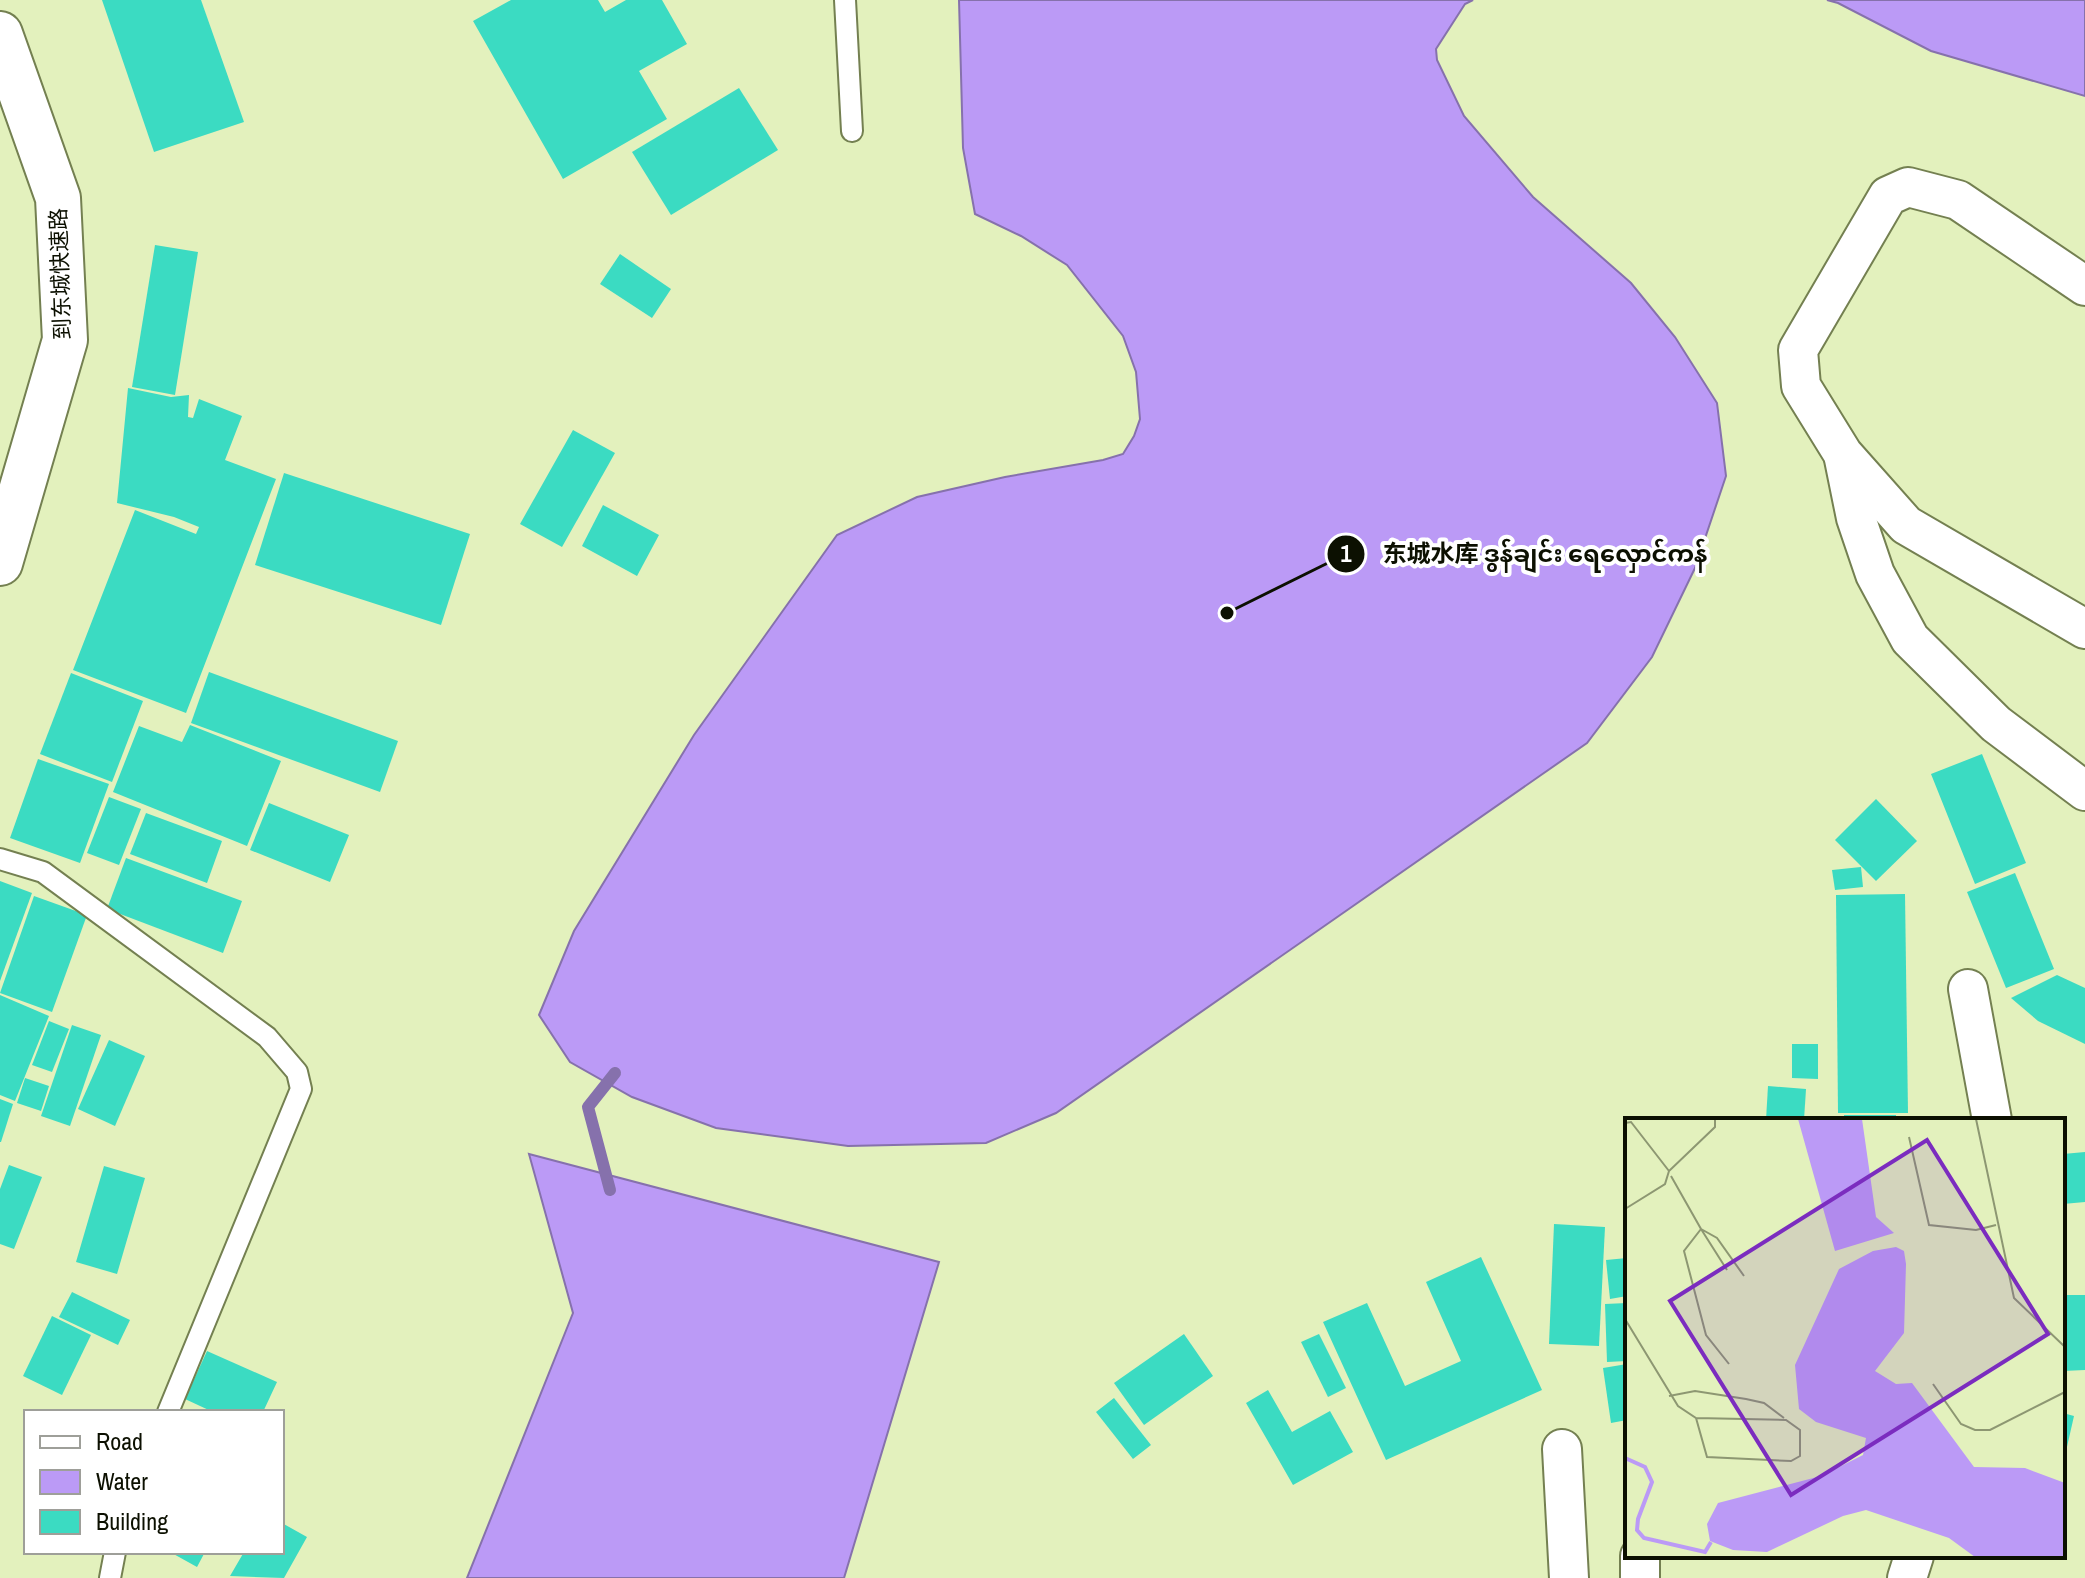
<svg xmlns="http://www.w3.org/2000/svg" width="2085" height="1578" font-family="'Archivo Narrow','Noto Sans SC','Noto Sans Myanmar',sans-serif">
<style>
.water{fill:#bb9af6;stroke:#8671ac;stroke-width:2}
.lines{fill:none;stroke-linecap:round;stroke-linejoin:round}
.stream{stroke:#8671ac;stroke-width:12}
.building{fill:#3bdbc2}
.lane-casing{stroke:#748051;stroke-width:24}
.street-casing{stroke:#748051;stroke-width:42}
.secondary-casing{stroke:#748051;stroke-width:48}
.lane{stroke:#fff;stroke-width:20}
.street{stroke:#fff;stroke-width:38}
.secondary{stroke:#fff;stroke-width:44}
.labels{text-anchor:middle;stroke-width:8;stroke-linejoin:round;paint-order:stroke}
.street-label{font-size:22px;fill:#0c1001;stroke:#fff}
.inset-river{fill:none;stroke:#bb9af6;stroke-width:4}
.inset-road{fill:none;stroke:#8d9772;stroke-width:2}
.view{fill:#7b2cbf;fill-opacity:0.15;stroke:#7b2cbf;stroke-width:4}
.inset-edge{fill:none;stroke:#0c1001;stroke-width:4}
.leader{fill:none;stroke:#0c1001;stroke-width:3}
.callout-dot{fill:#0c1001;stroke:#fff;stroke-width:3}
.mark-label{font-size:24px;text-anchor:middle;font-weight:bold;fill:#fff}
.callout-label{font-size:24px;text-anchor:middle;font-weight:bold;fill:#0c1001;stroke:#fff;stroke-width:8;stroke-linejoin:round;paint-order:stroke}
</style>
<rect width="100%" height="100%" fill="#e3f1bd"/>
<g class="water">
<polygon points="959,0 1473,0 1465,4 1436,49 1437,60 1464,116 1533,197 1631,283 1675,337 1717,403 1726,476 1695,568 1652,657 1587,743 1056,1113 986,1143 848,1146 716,1128 632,1097 570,1062 539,1015 574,931 694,735 837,535 917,497 1005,477 1103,460 1123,454 1134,436 1140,419 1136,372 1123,336 1067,265 1021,236 975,214 963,148"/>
<polygon points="1827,0 2085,0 2085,96 1931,51 1838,3"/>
<polygon points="529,1154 939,1262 844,1578 467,1578 573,1313"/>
</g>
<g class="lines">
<polyline class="stream" points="610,1190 588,1107 615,1073"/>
</g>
<g class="building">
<polygon points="102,0 201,0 244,122 154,152"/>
<polygon points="511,0 598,0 605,12 626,0 662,0 687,44 639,71 667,119 563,179 473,21"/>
<polygon points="739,88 778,150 671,215 632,152"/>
<polygon points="155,245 198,252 175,395 132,387"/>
<polygon points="620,254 671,289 652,318 600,284"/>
<polygon points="128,388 171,397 189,395 188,417 193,418 199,399 242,416 225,460 276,479 186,713 73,670 135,510 196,534 199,527 174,517 117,503"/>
<polygon points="573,430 615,453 562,547 520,524"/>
<polygon points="284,473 470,534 441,625 255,565"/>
<polygon points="603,505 659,535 637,576 582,546"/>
<polygon points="209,672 398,741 380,792 191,723"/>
<polygon points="71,673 143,701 112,782 40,754"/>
<polygon points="190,725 281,761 247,846 113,792 139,726 182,742"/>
<polygon points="1982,754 2026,863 1975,884 1931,774"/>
<polygon points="38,759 109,784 80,863 10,838"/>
<polygon points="109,797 141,809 119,865 87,853"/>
<polygon points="1876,799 1917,841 1876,881 1835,840"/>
<polygon points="269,803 349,835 330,882 250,850"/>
<polygon points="146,813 222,841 207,883 130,854"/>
<polygon points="126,858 242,901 223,953 107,909"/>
<polygon points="1861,867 1863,887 1835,890 1832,870"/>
<polygon points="2015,873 2054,969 2006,988 1967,892"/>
<polygon points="0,881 32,893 0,981"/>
<polygon points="1905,894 1908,1113 1838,1113 1836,895"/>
<polygon points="34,896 87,915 52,1012 0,993"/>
<polygon points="2057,975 2085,988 2085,1044 2038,1021 2011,998"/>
<polygon points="0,995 49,1016 15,1101 0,1095"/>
<polygon points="49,1021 69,1029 52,1072 32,1065"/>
<polygon points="72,1025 101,1035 70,1126 41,1116"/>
<polygon points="109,1040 145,1056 115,1126 78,1109"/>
<polygon points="1792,1044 1818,1044 1818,1079 1792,1078"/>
<polygon points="25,1078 49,1086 41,1111 17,1103"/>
<polygon points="1768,1086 1806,1089 1804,1120 1766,1120"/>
<polygon points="0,1099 13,1104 1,1142 0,1142"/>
<rect x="1844" y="1115" width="52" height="5"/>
<polygon points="2085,1152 2085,1202 2063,1204 2063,1154"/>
<polygon points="9,1165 42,1177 14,1249 0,1244 0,1189"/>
<polygon points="104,1166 145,1178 117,1274 76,1262"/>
<polygon points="1554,1224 1605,1227 1599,1346 1549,1344"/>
<polygon points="1481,1257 1542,1390 1386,1460 1323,1322 1367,1303 1405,1386 1461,1361 1426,1282"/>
<polygon points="1627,1258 1627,1296 1610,1299 1606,1260"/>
<polygon points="72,1292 130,1320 118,1345 59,1317"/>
<polygon points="2063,1295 2085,1295 2085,1370 2063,1371"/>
<polygon points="1627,1303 1627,1361 1607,1362 1605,1304"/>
<polygon points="52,1316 91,1335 62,1395 23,1376"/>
<polygon points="1184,1334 1213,1376 1144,1425 1114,1383"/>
<polygon points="1319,1334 1346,1388 1328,1397 1301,1342"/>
<polygon points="207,1351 277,1382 263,1412 213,1412 185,1399"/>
<polygon points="1627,1364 1627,1420 1611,1423 1603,1368"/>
<polygon points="1268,1390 1292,1432 1330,1411 1353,1452 1293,1485 1246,1403"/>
<polygon points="1114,1398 1151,1445 1133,1459 1096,1412"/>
<polygon points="2063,1413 2074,1416 2064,1460 2063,1460"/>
<polygon points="282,1523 307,1537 284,1578 230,1576 244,1552 282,1552"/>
<polygon points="170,1552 205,1552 197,1567"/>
</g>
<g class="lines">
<g class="lane-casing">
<g id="lane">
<polyline points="845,0 852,131"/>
<polyline points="0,859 43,872 267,1037 297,1072 301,1089 168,1412"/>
<polyline points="110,1578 115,1552"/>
</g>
</g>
<g class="street-casing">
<g id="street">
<polyline points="2085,286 1958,200 1908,187 1888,196 1798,350 1801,386 1843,454 1906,525 2085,629"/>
<polyline points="1844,459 1856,518 1875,574 1910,639 1996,724 2085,791"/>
<polyline points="1968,989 1992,1120"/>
<polyline points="1562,1449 1569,1578"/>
<polyline points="1640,1556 1640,1578"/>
<polyline points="1907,1578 1914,1556"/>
</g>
</g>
<g class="secondary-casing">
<polyline id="secondary" points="0,34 58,198 65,340 0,563"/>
</g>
<use href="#lane" class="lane"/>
<use href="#street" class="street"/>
<use href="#secondary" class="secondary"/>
</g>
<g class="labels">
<g class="street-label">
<text transform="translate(60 274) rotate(-92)" y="8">到东城快速路</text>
</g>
</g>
<g transform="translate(1625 1118)">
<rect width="440" height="440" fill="#e3f1bd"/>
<path d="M173 1H237L251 99 269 115 210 133ZM271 129 279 133 281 146 279 215 250 253 271 266 287 265 349 349 400 350 440 365V439H350L324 420 241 392 218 398 142 434 108 432 85 423 82 406 93 385 196 358 238 337 241 320 191 304 174 291 170 247 214 151 248 133Z" fill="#bb9af6"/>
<path class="inset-river" d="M0 340 20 349 27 364 13 401 12 412 19 420 80 434 86 424"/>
<path class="inset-road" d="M351 1 389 180 440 229M0 5 6 4 44 53M284 19 304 107 351 112 371 107M46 58 76 111 59 133 81 217 104 246M0 91 40 66 44 53 90 9V1M102 152 76 111 92 120 119 158M0 201 53 288 71 300 161 302 175 312V338L166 343 82 339 71 300M308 266 336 306 350 312H365L440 274M44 278 70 273 121 281 139 285 159 300"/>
<path class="view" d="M302 22 423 216 166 377 45 183Z"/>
<rect width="440" height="440" class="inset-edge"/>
</g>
<path class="leader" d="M1227 613L1346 554"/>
<g class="callout-dot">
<circle cx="1227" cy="613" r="8"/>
<circle cx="1346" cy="554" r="20"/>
</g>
<g class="mark-label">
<text x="1346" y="562">1</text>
</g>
<g class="callout-label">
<text x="1545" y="562">东城水库 ဒွန်ချင်း ရေလှောင်ကန်</text>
</g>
<rect x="24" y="1410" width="260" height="144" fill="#ffffff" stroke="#9e9f99" stroke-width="2"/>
<rect x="40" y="1436" width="40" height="12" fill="#ffffff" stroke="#9e9f99" stroke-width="2"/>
<text x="96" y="1450" font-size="24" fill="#0c1001">Road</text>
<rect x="40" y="1470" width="40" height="24" fill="#bb9af6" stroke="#9e9f99" stroke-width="2"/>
<text x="96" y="1490" font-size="24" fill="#0c1001">Water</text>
<rect x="40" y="1510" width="40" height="24" fill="#3bdbc2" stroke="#9e9f99" stroke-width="2"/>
<text x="96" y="1530" font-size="24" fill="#0c1001">Building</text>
</svg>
